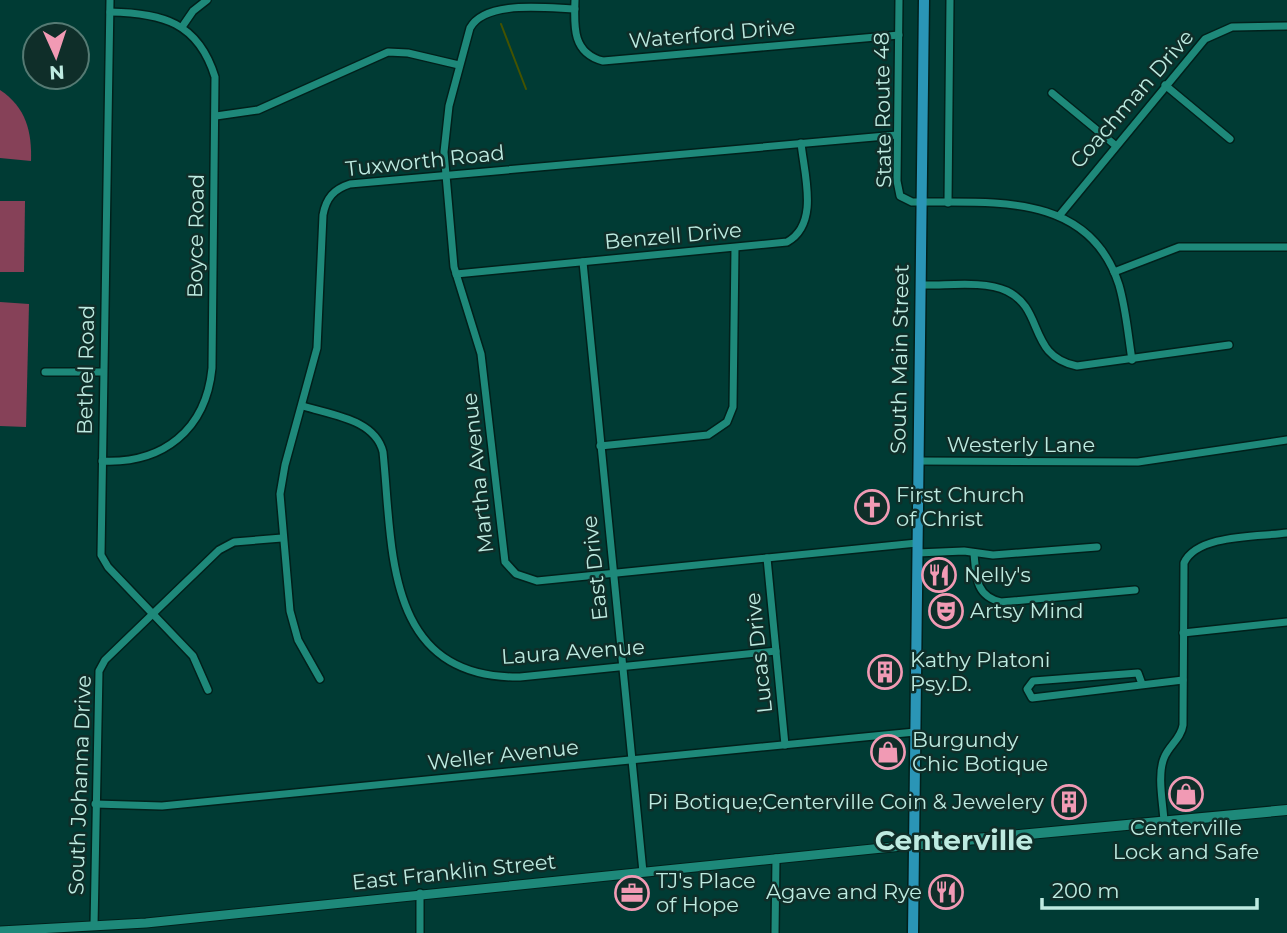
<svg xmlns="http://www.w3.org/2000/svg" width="1287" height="933" font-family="Montserrat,sans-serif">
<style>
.green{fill:#864158}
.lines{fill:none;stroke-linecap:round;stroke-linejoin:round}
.stream{stroke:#445300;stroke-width:2}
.minor-casing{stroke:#01201b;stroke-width:10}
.tertiary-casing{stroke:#01201b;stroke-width:11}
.secondary-casing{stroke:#01201b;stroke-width:12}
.primary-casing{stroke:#01201b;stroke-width:13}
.minor{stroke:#1e897a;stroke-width:7}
.tertiary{stroke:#1e897a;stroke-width:9}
.secondary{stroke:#1e897a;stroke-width:10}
.primary{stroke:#2a95b6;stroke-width:10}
.labels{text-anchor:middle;stroke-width:5;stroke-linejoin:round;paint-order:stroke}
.street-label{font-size:21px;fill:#beebe1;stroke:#0f2e29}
.poi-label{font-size:21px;fill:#beebe1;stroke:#0f2e29;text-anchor:start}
.district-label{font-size:28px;font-weight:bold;fill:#beebe1;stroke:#0f2e29}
</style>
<rect width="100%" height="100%" fill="#003b34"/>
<g class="green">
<path d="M0 90C26 107 32 132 31 161L0 158Z"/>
<polygon points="0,201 25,201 24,272 0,272"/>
<polygon points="0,302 29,304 26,427 0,426"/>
</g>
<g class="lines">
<polyline class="stream" points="501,24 526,89"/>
<g class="minor-casing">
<g id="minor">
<polyline points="110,0 101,555 108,567 193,656 208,690"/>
<path d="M575 0C574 26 572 53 603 61L899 35"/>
<path d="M899 0 897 181 900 196 912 202C992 203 1089 191 1119 285 1126 309 1128 335 1132 360"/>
<path d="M575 9C545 8 485 0 470 28L449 106 444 152 454 267 481 354 505 562 516 574 537 581 917 543"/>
<polyline points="182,27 193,11 207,0"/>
<polyline points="1165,85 1230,139"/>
<polyline points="1052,93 1115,145"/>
<polyline points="216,116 258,110 388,52 408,53 459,65"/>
<polyline points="948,203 950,0"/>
<polyline points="1059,216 1205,39 1232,27 1287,26"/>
<polyline points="583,262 643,872"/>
<polyline points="1114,272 1179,247 1287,247"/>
<path d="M456 274 787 242C820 224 804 174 801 143"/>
<path d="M920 285C946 286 983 280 1007 291 1045 309 1027 356 1077 366L1229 345"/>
<polyline points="45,372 103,372"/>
<path d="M303 406C331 415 375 419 383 452 393 550 384 679 520 677L776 651"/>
<polyline points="600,446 708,435 727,422 733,407 735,248"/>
<path d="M102 461C163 464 206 430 212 368L215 77C198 22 162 13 110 12"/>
<polyline points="918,461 1138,462 1287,440"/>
<polyline points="917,553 964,551 993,555 1097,547"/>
<path d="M974 553C976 576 975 596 1001 602L1135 590"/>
<polyline points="767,558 785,745"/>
<polyline points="1183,633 1287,622"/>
<path d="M320 679 298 640 290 611 280 494 285 465 317 348 323 215C326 198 334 189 350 184L897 135"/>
<polyline points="1142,684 1138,673 1033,681 1027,689 1032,698 1183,680"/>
<polyline points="95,804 162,806 915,732"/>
<path d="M1164 821C1163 803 1157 775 1164 758 1169 745 1181 739 1183 725L1184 563C1197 534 1258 537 1287 533"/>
<polyline points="94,926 99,671 105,660 219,550 234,542 282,538"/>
<polyline points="420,933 420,893"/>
<polyline points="775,933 776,858"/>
</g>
</g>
<g class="tertiary-casing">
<polyline id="tertiary" points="0,931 146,923 912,845"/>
</g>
<g class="secondary-casing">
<polyline id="secondary" points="912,845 1287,810"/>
</g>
<g class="primary-casing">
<polyline id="primary" points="913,933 924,0"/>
</g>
<use href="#minor" class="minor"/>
<use href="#tertiary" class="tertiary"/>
<use href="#secondary" class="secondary"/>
<use href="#primary" class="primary"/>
</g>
<defs>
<g id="church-ring" transform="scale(1.75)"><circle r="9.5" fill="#0f2e29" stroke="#f19ab4" stroke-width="1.5"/><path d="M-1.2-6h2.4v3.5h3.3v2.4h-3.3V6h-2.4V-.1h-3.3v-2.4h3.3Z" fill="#f19ab4"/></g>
<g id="restaurant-ring" transform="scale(1.75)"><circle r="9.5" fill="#0f2e29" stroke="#f19ab4" stroke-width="1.5"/><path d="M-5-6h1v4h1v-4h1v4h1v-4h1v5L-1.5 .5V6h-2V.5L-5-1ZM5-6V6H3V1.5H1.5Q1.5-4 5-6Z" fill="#f19ab4"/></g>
<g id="theatre-ring" transform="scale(1.75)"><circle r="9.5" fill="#0f2e29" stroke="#f19ab4" stroke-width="1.5"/><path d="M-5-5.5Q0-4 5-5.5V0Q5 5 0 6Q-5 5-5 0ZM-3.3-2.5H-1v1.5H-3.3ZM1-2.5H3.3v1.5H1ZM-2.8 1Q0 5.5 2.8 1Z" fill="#f19ab4"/></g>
<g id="building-ring" transform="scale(1.75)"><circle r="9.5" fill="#0f2e29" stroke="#f19ab4" stroke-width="1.5"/><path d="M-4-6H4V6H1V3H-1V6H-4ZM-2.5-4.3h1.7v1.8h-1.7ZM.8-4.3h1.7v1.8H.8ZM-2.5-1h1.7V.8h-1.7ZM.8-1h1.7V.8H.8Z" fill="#f19ab4"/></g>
<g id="shop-ring" transform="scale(1.75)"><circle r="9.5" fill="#0f2e29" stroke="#f19ab4" stroke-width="1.5"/><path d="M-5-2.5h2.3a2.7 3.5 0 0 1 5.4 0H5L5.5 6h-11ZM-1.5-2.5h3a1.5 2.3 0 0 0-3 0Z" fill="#f19ab4"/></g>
<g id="office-ring" transform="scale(1.75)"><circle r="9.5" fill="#0f2e29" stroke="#f19ab4" stroke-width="1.5"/><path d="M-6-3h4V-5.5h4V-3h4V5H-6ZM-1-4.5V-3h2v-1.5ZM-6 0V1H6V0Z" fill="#f19ab4"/></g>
</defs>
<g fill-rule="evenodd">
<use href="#church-ring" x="872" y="507"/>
<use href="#restaurant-ring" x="939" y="575"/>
<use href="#theatre-ring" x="946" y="611"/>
<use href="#building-ring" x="885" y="672"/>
<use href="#shop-ring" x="888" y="752"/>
<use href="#shop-ring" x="1186" y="794"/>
<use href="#building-ring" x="1069" y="802"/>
<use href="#restaurant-ring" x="946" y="892"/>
<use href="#office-ring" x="632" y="893"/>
</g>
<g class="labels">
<g class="street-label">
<text transform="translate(712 34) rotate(-5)" y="7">Waterford Drive</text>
<text transform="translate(1132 99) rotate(-49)" y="7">Coachman Drive</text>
<text transform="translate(883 110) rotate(-91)" y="7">State Route 48</text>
<text transform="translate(425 161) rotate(-6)" y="7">Tuxworth Road</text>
<text transform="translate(196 236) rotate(-89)" y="7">Boyce Road</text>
<text transform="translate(673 236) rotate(-5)" y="7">Benzell Drive</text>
<text transform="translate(900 359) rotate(-89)" y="7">South Main Street</text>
<text transform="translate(86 370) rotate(-89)" y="7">Bethel Road</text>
<text x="1021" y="452">Westerly Lane</text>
<text transform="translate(478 473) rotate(-96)" y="7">Martha Avenue</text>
<text transform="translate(595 568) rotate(-96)" y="7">East Drive</text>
<text transform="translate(573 652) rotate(-4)" y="7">Laura Avenue</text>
<text transform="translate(759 653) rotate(-96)" y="7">Lucas Drive</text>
<text transform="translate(503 755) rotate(-6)" y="7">Weller Avenue</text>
<text transform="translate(80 785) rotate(-88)" y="7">South Johanna Drive</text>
<text transform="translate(454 872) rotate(-6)" y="7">East Franklin Street</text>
</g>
<g class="poi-label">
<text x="896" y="502">First Church<tspan x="896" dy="24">of Christ</tspan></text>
<text x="964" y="582">Nelly's</text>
<text x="970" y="618">Artsy Mind</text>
<text x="910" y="667">Kathy Platoni<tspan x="910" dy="24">Psy.D.</tspan></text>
<text x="912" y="747">Burgundy<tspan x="912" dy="24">Chic Botique</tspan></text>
<text x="1044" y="809" text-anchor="end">Pi Botique;Centerville Coin &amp; Jewelery</text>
<text x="1186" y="835" text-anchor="middle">Centerville<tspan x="1186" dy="24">Lock and Safe</tspan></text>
<text x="656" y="888">TJ's Place<tspan x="656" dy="24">of Hope</tspan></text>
<text x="922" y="899" text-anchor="end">Agave and Rye</text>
</g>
<g class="district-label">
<text x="954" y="850">Centerville</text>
</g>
</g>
<g transform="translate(56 56) rotate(177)"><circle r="33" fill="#0f2e29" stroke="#557a73" stroke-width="2"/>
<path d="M0-5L12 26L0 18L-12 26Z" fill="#f19ab4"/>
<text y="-10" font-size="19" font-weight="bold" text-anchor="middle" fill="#beebe1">N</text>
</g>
<path d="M1042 898v10h215v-10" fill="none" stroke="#beebe1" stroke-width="3.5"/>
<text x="1052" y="898" font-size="21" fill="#beebe1" stroke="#0f2e29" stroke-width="5" paint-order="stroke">200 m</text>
</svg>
